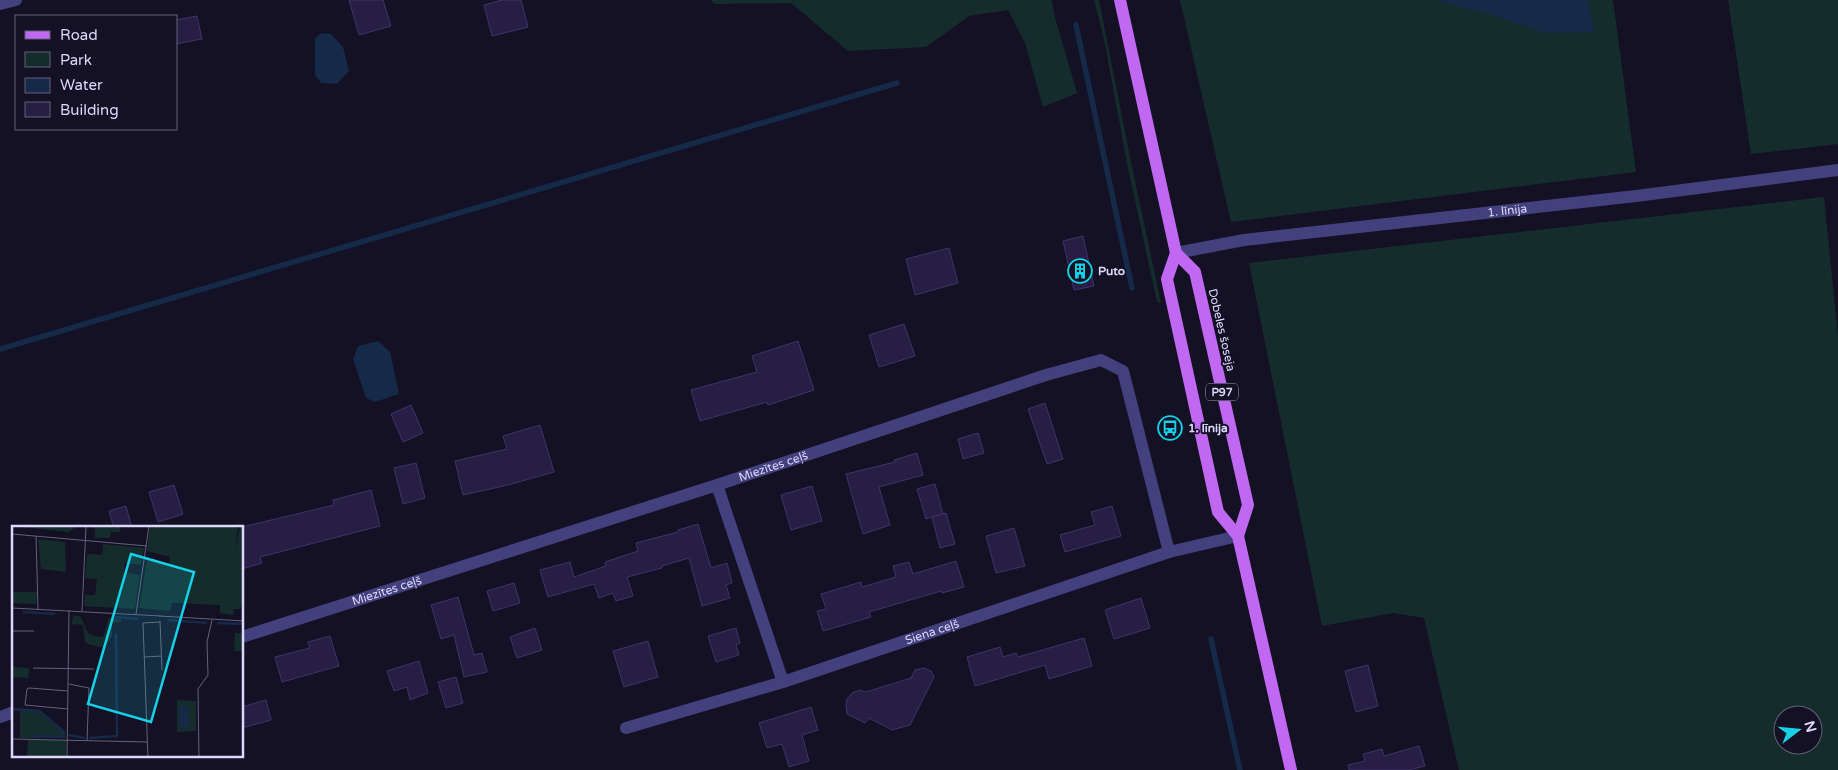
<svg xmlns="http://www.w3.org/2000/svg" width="1838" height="770" font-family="'Varela Round',sans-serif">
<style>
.green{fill:#142d2c;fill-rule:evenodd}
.water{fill:#152949}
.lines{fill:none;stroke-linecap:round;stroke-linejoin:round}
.stream{stroke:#152949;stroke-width:5.5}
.building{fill:#261f43;stroke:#3f336c}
.street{stroke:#43407e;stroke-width:12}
.primary{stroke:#c068f1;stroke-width:12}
.labels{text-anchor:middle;stroke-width:4;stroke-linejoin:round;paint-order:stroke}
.shield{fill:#141124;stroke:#a09cba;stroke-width:1}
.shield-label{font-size:11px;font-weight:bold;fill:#dcd7fb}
.street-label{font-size:12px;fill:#dcd7fb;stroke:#141124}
.poi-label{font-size:12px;font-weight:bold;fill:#dcd7fb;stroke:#141124;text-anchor:start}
.inset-river{fill:none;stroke:#152949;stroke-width:2.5}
.inset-road{fill:none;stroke:#64607a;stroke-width:1}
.view{fill:#16d1e8;fill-opacity:0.15;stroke:#16d1e8;stroke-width:2.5}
.inset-edge{fill:none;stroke:#dcd7fb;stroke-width:2.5}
</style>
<rect width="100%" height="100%" fill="#141124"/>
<g class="green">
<polygon points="711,0 1052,0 1054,14 1077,93 1043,107 1025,43 1008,10 969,16 926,47 848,51 791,3 714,4"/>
<polygon points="1094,0 1099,0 1131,162 1161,303 1157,302 1127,163 1104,39"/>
<polygon points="1180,0 1613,0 1636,172 1231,222"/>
<polygon points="1728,0 1838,0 1838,144 1751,154"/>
<path d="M1824 197 1838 337V770H1459L1424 618 1393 613 1322 626 1249 263ZM1783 715H1813V745H1783Z"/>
</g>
<g class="water">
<polygon points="1442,0 1589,0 1588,5 1595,32 1544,33 1493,15 1442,2"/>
<polygon points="321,33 331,34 343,47 349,71 337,84 321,83 315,75 315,39"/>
<polygon points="378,341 390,352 399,394 375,402 366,398 353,359 358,346"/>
</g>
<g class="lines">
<g class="stream">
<polyline points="1076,25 1132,288"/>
<polyline points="0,349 897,83"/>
<polyline points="1211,639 1240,770"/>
</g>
</g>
<g class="building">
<polygon points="349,0 383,0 391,26 359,35"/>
<polygon points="502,0 521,0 528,27 492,36 484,5"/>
<polygon points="197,16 202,39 176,44 176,20"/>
<polygon points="1083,236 1094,286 1074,290 1063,241"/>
<polygon points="949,248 958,283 915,295 906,259"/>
<polygon points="904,324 915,356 879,367 869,335"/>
<polygon points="798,341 814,390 768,405 767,402 700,421 691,390 757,372 752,356"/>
<polygon points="1045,403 1063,459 1047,464 1028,409"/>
<polygon points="411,405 423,433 403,442 391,414"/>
<polygon points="540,425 554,472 508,485 463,495 455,461 507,449 503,436"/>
<polygon points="978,433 984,453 963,459 958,439"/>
<polygon points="917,453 923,475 879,487 890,525 863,534 846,474 895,462 894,460"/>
<polygon points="416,463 425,498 403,504 394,468"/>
<polygon points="935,484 943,514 926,519 917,489"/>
<polygon points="174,485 183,514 158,522 149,492"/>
<polygon points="812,486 822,521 791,530 781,495"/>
<polygon points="371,490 380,526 260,557 262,563 242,569 242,527 334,505 333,500"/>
<polygon points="126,506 132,528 114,528 109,511"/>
<polygon points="1112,506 1121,536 1065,552 1060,535 1095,525 1091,512"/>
<polygon points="946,513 955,544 940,548 932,517"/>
<polygon points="698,524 711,568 727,563 732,583 726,585 730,598 702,606 689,558 662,566 662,568 627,577 633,596 616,601 613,593 599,598 594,584 548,597 540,570 570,562 574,577 606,566 605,562 638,551 636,543 678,532 678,530"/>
<polygon points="1014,528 1025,566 996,573 986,536"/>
<polygon points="956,561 964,587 942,593 941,591 869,612 871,617 823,631 817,611 826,609 821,594 861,582 862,587 896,577 893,566 909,562 913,574"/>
<polygon points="514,583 520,603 493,611 487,591"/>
<polygon points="458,597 474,655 482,653 487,672 464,677 454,635 441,639 431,605"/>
<polygon points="1141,598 1150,628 1114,639 1105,610"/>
<polygon points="535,628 542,650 517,658 510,637"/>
<polygon points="736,628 740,643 736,645 739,655 716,662 708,636"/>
<polygon points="330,636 339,666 282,682 275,657 310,648 308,642"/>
<polygon points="1084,638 1092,666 1049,679 1045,665 975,686 967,657 1000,647 1003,657 1016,653 1018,657"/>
<polygon points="648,641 658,677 624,687 613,651"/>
<polygon points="419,661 428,693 410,700 407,687 394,691 387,671"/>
<polygon points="1368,665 1378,706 1356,712 1345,671"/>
<polygon points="924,668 931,671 934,677 910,725 892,730 869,718 865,723 847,714 846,706 847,699 852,693 860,690 866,692 911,678 915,670"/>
<polygon points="456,677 463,703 446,708 438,682"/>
<polygon points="266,700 271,720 242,728 242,707"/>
<polygon points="811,707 818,730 802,735 809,761 789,767 782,744 767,748 759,723"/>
<polygon points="1419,746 1425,766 1409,770 1349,770 1348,765 1365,761 1363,754 1382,749 1384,756"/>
</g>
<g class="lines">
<g class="street">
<polyline points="0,4 16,0"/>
<path id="s1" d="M1176 253 1244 240 1636 196 1838 170"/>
<polyline points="717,485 783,682"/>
<path id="s2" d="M242 637 717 485 1046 375 1101 360 1123 371 1169 552"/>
<polyline points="0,717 14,712"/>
<path id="s3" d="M626 728 783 682 1169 552 1238 536"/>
</g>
<g class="primary">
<polyline points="1120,0 1176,253 1195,272 1248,505 1238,536"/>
<polyline points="1176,253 1167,279 1218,512 1238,536 1291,770"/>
</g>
</g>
<defs>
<g id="building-ring" transform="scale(1.25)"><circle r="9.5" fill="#141124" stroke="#16d1e8" stroke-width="1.5"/><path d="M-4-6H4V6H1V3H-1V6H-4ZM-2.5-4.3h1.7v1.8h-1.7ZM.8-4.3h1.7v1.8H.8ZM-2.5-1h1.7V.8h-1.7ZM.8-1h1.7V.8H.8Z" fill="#16d1e8"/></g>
<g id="bus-ring" transform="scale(1.25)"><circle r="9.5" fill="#141124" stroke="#16d1e8" stroke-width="1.5"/><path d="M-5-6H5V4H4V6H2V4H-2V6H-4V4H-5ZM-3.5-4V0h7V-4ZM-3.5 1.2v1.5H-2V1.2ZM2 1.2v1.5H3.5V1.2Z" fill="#16d1e8"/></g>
</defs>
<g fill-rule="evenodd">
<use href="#building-ring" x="1080" y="271"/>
<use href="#bus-ring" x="1170" y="428"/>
</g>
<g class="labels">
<rect class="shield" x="1206" y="383.5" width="32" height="17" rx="4"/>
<g class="shield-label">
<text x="1222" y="396">P97</text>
</g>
<g class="street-label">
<text dy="4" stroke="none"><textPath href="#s1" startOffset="334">1. līnija</textPath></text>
<text transform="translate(1222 330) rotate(77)" y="4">Dobeles šoseja</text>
<text dy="4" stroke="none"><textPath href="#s2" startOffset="558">Miezītes ceļš</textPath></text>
<text dy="4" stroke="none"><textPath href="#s2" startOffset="152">Miezītes ceļš</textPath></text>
<text dy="4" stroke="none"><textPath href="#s3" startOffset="321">Siena ceļš</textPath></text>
</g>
<g class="poi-label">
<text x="1098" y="275">Puto</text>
<text x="1188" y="432">1. līnija</text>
</g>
</g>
<g transform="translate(12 526)">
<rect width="231" height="231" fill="#141124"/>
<path d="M0 0H62V2L57 6ZM76 0H108V6H99L98 12H83V3ZM138 0H226L223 24 228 0H231V76L228 83H222L221 89 208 87V79L160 77 158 85 127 82 135 34 157 38 158 31 135 25ZM26 13 53 16 54 46 29 43ZM91 18 132 22 129 39 113 37 112 46 128 49 123 83 72 80 73 69H83L85 53 73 52 75 28 90 29ZM0 66H25L24 78 0 77ZM61 90H68L76 107 82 110 91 111 97 92 109 93V96H100V110L93 120 87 121 73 117 71 99 60 98ZM223 107H231V125H222ZM0 141 17 142 16 152 0 151ZM165 174 184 175V205L165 206ZM8 182 28 184 53 205 54 212H8ZM16 214H54V231L15 232Z" fill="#142d2c"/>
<path d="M168 180 177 182 176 202 167 201Z" fill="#152949"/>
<path class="inset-river" d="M11 86 43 88M103 91 126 93M156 94 195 97M205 97 232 98M0 183 27 185 53 207M56 209 73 212M20 210 51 211V206M77 212 105 210 104 107"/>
<path class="inset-road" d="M0 8 135 20M24 10 26 83M0 82 149 90M70 85 74 0M124 88 137 0M147 90 232 95M148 95 150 144M0 105H22M132 131 150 130M21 142 82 143M57 158 77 162 75 214M56 183 13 179 15 163 17 162 56 165M0 213 135 216M55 232 57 84M136 232 131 97 148 96M187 232 186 163 196 149 195 116 200 94"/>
<path class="view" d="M119 28 182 46 139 196 76 178Z"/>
<rect width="231" height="231" class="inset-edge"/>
</g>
<rect x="15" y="15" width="162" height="115" fill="#141124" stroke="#64607a"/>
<rect x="25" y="31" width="25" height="8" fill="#c068f1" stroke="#64607a"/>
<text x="60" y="40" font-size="15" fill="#dcd7fb">Road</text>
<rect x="25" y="52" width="25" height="15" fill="#142d2c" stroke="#64607a"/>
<text x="60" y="65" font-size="15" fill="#dcd7fb">Park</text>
<rect x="25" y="78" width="25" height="15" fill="#152949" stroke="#64607a"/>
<text x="60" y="90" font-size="15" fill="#dcd7fb">Water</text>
<rect x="25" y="102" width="25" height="15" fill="#261f43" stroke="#64607a"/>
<text x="60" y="115" font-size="15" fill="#dcd7fb">Building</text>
<g transform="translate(1798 730) rotate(74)"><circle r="24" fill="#141124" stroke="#64607a"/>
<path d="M0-4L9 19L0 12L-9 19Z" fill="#16d1e8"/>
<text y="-8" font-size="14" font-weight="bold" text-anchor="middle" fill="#dcd7fb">N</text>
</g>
</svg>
